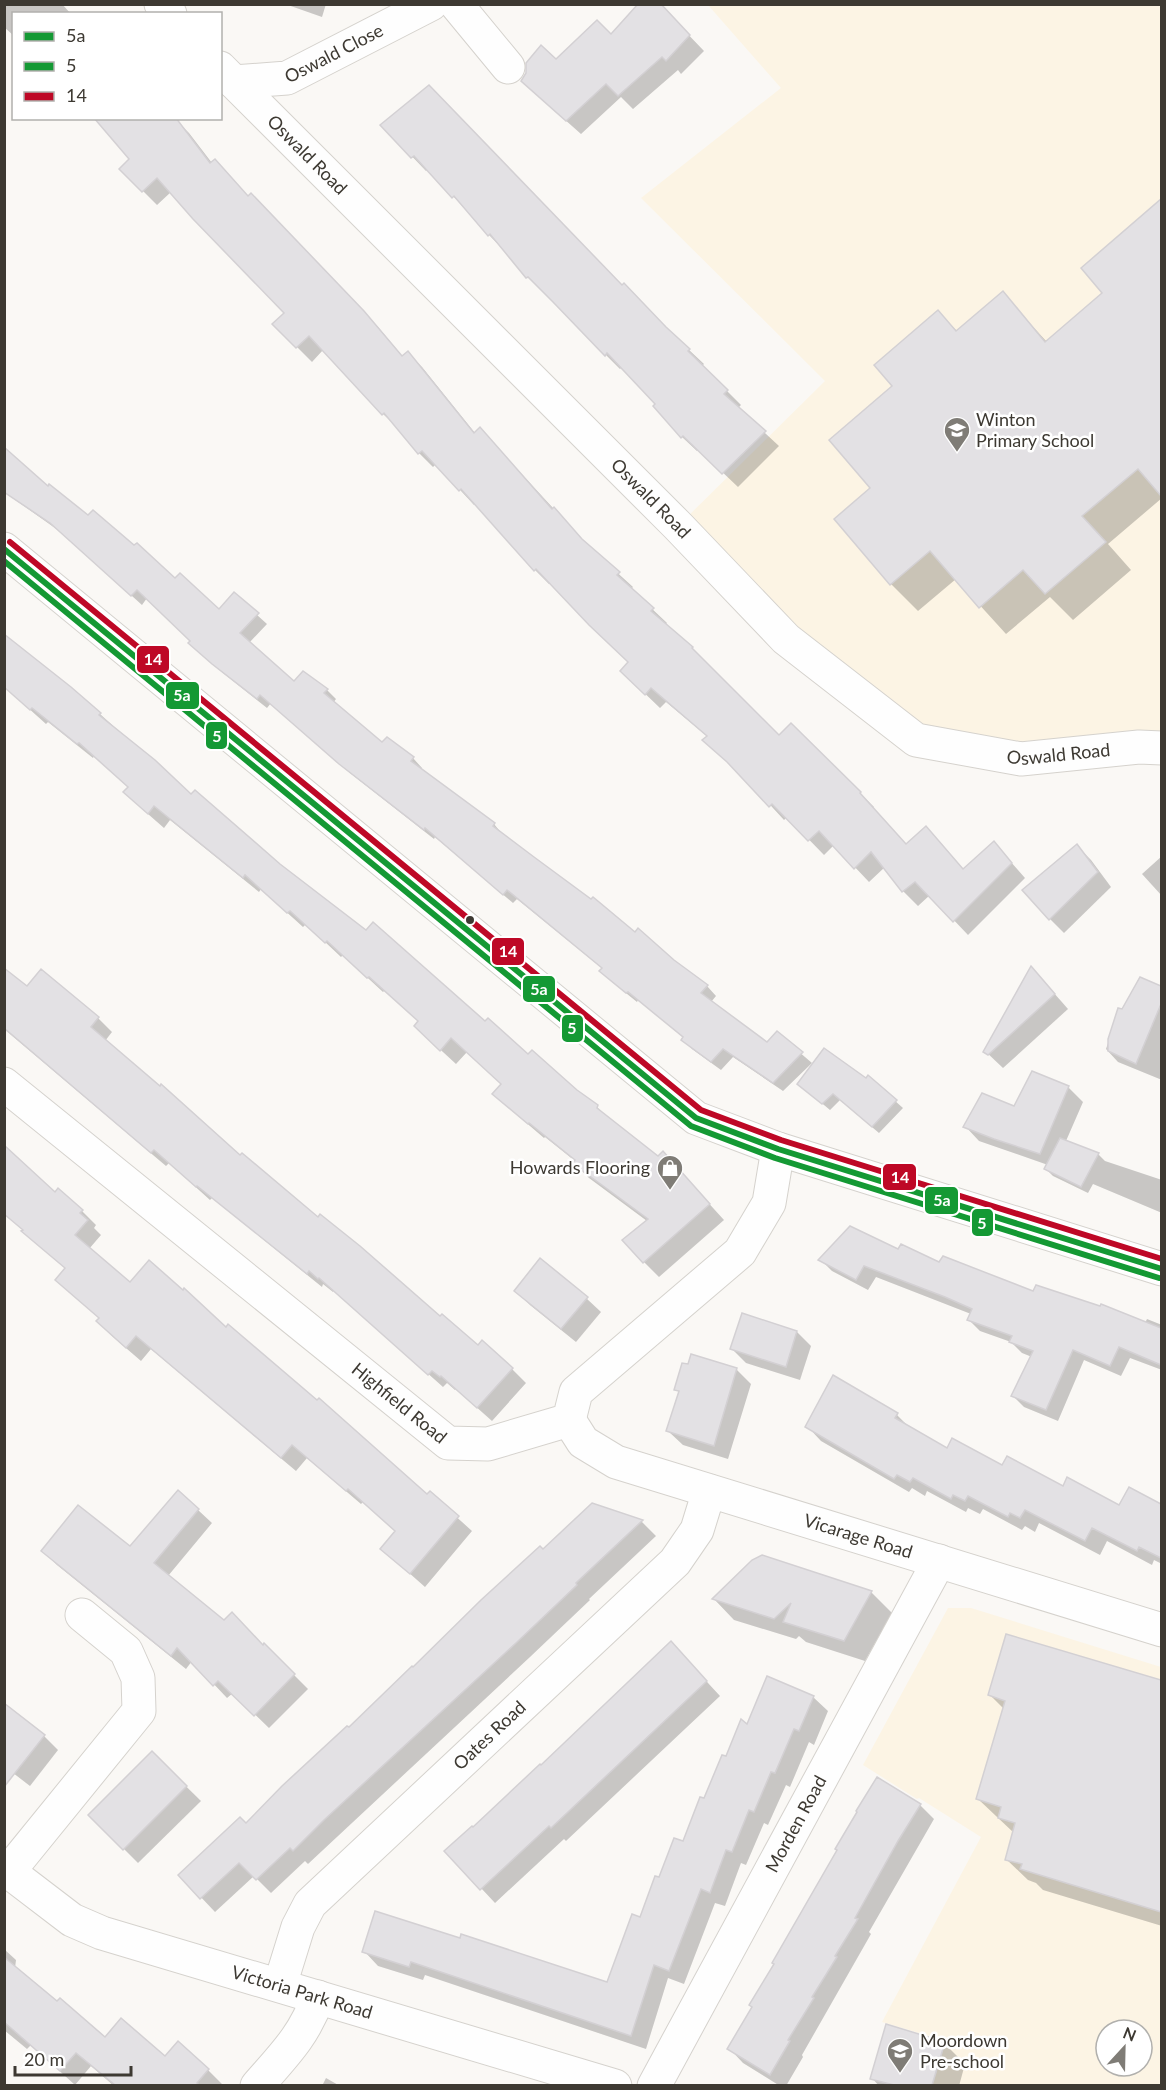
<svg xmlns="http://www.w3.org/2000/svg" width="1166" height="2090" font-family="Lato,sans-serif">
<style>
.built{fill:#fcf4e4;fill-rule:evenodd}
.shadow{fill:#0003}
.building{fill:#e3e1e4;stroke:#d3d0d3;stroke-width:1.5}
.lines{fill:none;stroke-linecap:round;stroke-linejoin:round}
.minor-casing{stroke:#d5d2cd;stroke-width:35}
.minor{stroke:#fefefe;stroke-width:33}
.bus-1-casing{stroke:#fff;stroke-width:10}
.bus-2-casing{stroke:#fff;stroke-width:10}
.bus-3-casing{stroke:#fff;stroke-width:10}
.bus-1{stroke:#149934;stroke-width:6}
.bus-2{stroke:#149934;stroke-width:6}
.bus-3{stroke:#be0826;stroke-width:6}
.bus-dot{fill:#3d3932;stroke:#fff;stroke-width:2}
.labels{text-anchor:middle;stroke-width:5;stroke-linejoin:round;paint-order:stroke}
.street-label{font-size:18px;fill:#3d3932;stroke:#fff}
.poi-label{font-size:18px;fill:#3d3932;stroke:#fff;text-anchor:start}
.line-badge{stroke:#fff;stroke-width:2}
.badge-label{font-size:16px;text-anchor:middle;font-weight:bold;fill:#fff}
</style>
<rect width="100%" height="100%" fill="#faf8f5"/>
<g class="built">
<polygon points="708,5 1161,5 1161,748 916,740 678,526 825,381 641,198 781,88"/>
<path d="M948 1608H971L1161 1667V2085H933L946 2041 882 2022 981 1837 919 1798 917 1799 863 1765ZM1106 2030H1142V2066H1106Z"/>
</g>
<g class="shadow">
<polygon points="4,4 62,4 71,14 14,14 14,36 4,27"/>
<polygon points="285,4 326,4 322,17"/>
<polygon points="659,4 704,51 681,74 678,70 633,109 621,97 581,134 537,95 556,61 611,36"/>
<polygon points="175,119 189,133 212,163 248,197 265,209 378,327 403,357 408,353 422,367 475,433 494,444 589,547 633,587 631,589 667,623 665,625 692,648 706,662 705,663 779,737 791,725 874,807 873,808 906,845 940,842 964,870 994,843 1025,878 968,935 930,895 918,906 903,891 885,867 869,882 834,845 824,855 787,817 784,820 708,737 666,702 660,708 636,685 629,663 550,582 549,584 535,570 476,503 474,505 436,464 433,467 419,453 398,428 383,414 323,350 312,362 274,324 286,313 171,192 157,205 121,169"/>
<polygon points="382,125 622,287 704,364 702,366 741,405 738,408 779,446 738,487 698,449 697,451 682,437 655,406 658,404 622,367 620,369 606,355 489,235 428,169 426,171"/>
<polygon points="1162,201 1162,498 1108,544 1131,570 1073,620 1050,597 1006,634 956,579 918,611 891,584 872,488 894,387 938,312 958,332 1002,293 1047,342 1104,293 1083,268"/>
<polygon points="48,488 219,612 234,594 267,624 249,643 294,683 327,690 336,699 333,703 382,744 413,758 422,768 420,770 494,824 503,835 707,986 716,996 711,1002 767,1044 777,1033 812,1063 783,1091 733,1057 721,1070 692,1049 683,1039 684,1038 638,1000 637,1002 611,981 601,971 603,969 517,899 513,903 435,837 434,839 350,773 271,703 267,708 223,673 200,653 192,641 147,598 142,605 62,533 4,492"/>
<polygon points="4,635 100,714 191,796 485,1023 597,1107 612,1122 658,1158 663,1153 724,1220 659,1277 644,1262 647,1221 589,1178 574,1163 575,1161 545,1137 544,1138 509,1108 494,1093 502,1085 467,1052 456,1064 431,1041 420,1022 385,990 383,992 343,955 341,957 306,924 303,927 261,889 259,892 170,820 164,828 140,807 129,788 94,756 93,758 48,722 46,724 7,689 4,692"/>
<polygon points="1077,846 1091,860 1111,887 1064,933 1050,919"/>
<polygon points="1162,856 1162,896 1142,874"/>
<polygon points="1032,968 1068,1009 1003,1068 985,1051"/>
<polygon points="4,970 27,988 98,1018 112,1032 105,1041 241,1157 440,1318 512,1369 526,1383 492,1421 456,1389 455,1390 447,1383 443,1387 334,1290 333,1292 323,1284 322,1287 212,1198 210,1200 169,1163 166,1166 4,1029"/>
<polygon points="1141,979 1162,988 1162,1080 1118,1062 1106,1049 1119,1010 1122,1011"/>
<polygon points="1033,1073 1068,1087 1083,1102 1066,1141 1099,1155 1105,1161 1162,1180 1162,1213 1093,1184 1088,1193 1053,1176 1046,1169 1048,1165 979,1141 965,1126 1015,1108"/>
<polygon points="868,1077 903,1108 879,1133 840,1100 830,1110 806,1090 866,1080"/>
<polygon points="55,1194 82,1211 96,1225 94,1228 101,1235 89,1249 130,1284 226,1329 428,1496 430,1493 472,1531 425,1587 382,1549 396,1532 363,1502 361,1504 307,1458 296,1471 151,1349 141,1361 112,1336 98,1321 100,1319 57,1280 66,1269 23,1231"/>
<polygon points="898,1251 1034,1293 1145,1323 1147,1319 1162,1325 1162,1370 1130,1358 1121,1376 1084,1360 1058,1421 1024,1407 1013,1396 1032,1357 1022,1353 1011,1342 980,1331 968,1319 971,1314 876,1277 868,1290 832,1271 821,1260"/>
<polygon points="516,1290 586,1298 601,1312 576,1342 530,1305"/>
<polygon points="797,1332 811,1346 800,1380 746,1363 732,1349"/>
<polygon points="692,1356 737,1370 751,1384 728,1459 683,1445 668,1431 680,1393 676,1389"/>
<polygon points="834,1378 897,1415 912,1430 948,1450 1120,1507 1129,1489 1162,1506 1162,1564 1154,1560 1152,1565 1107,1541 1100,1555 1039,1523 1035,1532 1025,1526 1022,1530 983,1509 980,1514 968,1508 966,1512 927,1491 925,1496 912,1488 909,1492 821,1441 807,1426"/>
<polygon points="592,1505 642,1522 656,1536 589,1599 590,1600 530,1657 308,1864 305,1861 271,1893 254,1876 215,1912 180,1875 246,1825"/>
<polygon points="198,1510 212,1523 168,1576 224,1621 263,1647 264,1645 308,1689 269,1728 233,1693 227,1698 192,1661 186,1669 57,1565 43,1551 130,1548"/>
<polygon points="762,1557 871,1592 892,1613 865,1661 806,1642 799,1636 796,1639 734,1620 714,1599"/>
<polygon points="1007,1635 1162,1681 1162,1926 1043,1890 1036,1883 1028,1880 1006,1859 1014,1833 978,1799 1004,1709 990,1695"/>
<polygon points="685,1658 720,1696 566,1841 564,1839 495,1903 481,1888 473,1829"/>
<polygon points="813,1697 828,1711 814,1745 809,1742 790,1787 786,1785 768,1825 764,1823 746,1865 741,1863 725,1906 715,1903 684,1984 668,1978 646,2049 425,1975 423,1980 378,1966 364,1951 608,1984 660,1879 683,1843 726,1758 747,1727"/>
<polygon points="44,1736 58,1750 30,1786 4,1766"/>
<polygon points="152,1753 201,1801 138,1863 90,1815"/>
<polygon points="920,1805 934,1819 869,1932 871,1934 802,2055 803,2057 786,2086 780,2086 743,2063 729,2048"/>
<polygon points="4,1949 16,1960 15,1968 105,2039 208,2070 222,2084 114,2086 91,2066 75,2085 31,2045 27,2049 4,2030"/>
<polygon points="944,2043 965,2064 959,2086 879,2086 872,2078"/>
<polygon points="326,2078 340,2086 322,2086"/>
</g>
<g class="building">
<polygon points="638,4 661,4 690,35 666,61 662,57 618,96 606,84 566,121 521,81 526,73 526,63 541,45 556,59 597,20 611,34"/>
<polygon points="429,85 622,285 624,283 666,327 690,349 688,351 728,390 724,394 766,431 722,474 683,436 681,438 653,406 655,404 607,353 605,356 553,302 528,277 526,278 490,234 488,236 454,196 452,198 414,156 411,158 380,125"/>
<polygon points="94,118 176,118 210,163 215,159 248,196 251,193 364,311 402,356 408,351 474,433 480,427 552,509 554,507 582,539 620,572 617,575 654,608 651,611 693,647 692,648 779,735 791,723 861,792 860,793 906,844 926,826 963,869 994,841 1012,863 953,922 915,882 902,892 871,852 854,869 819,831 808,841 772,804 769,807 727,762 702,740 707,736 651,688 645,695 620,671 628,662 589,625 536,569 534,571 461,489 459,491 422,451 418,454 384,413 382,415 309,336 296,348 272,324 284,313 193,219 157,178 142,192 119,169 129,159"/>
<polygon points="1161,199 1161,496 1138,469 1082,516 1106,542 1045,594 1023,570 979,608 930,551 890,585 834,519 870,488 829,440 892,386 874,365 938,310 956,331 1003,291 1045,342 1102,293 1081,268"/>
<polygon points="4,447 48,486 49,484 88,515 93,510 134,545 137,543 175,578 180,573 219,609 234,592 259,613 240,633 294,681 303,671 328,689 324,693 382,742 387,737 414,757 411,761 495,823 493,826 534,857 591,899 593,897 635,932 638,928 674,960 708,985 701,993 767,1042 777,1031 803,1052 773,1083 723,1049 711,1062 681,1040 683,1037 628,992 626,993 599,971 602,968 507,890 503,895 425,828 424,830 339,764 260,695 257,699 212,664 188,643 190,641 137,590 131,596 50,523 4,492"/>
<polygon points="4,634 71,687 101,713 99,715 155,760 191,794 195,790 280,864 366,930 373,922 485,1021 488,1018 528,1054 532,1050 577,1090 598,1105 597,1108 658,1156 663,1151 710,1204 643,1263 622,1240 648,1219 572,1163 575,1160 529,1123 528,1124 492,1094 501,1084 451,1038 440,1051 414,1026 418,1021 369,977 367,978 327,941 325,943 290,911 287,913 245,875 243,878 154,806 148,814 123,792 128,787 79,743 77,744 32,708 30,710 4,687"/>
<polygon points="1077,844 1098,872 1049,920 1022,890"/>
<polygon points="1031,966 1055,994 988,1055 983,1052"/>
<polygon points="4,968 27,986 41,969 99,1017 91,1027 160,1086 161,1084 240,1155 242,1153 318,1217 320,1214 360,1246 440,1316 442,1314 478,1345 482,1340 513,1368 477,1408 441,1376 440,1377 432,1371 428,1375 319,1278 318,1279 309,1271 307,1274 197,1186 196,1187 154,1150 151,1153 4,1028"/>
<polygon points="1140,977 1161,986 1161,1004 1136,1064 1108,1051 1108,1039 1118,1008 1122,1009"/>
<polygon points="824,1048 866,1078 868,1075 897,1100 872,1127 833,1094 822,1104 797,1084"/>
<polygon points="1032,1071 1069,1086 1040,1154 994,1139 963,1127 982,1093 1014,1106"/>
<polygon points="1060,1138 1099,1153 1081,1187 1044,1169"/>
<polygon points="4,1145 55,1192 58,1188 83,1210 80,1213 88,1220 75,1235 130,1282 149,1260 183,1290 184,1288 226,1327 228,1324 317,1400 319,1398 427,1494 430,1491 459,1516 410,1574 380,1549 395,1531 348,1489 346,1491 292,1445 281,1458 136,1336 126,1348 96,1321 99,1318 55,1280 65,1268 21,1231 23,1230 4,1214"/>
<polygon points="850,1226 898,1249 901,1244 939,1262 943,1256 1033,1291 1036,1285 1100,1306 1101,1304 1161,1328 1161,1365 1119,1347 1110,1366 1073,1350 1046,1410 1011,1396 1033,1351 1009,1342 1012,1336 967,1320 972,1309 945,1297 864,1266 856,1280 818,1260"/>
<polygon points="540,1258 588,1297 561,1329 514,1291"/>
<polygon points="742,1313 797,1331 786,1367 730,1349"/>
<polygon points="691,1354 737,1368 714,1446 666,1431 679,1391 674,1390 682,1363 688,1364"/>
<polygon points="833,1375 898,1413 895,1418 947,1448 952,1438 1002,1465 1007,1456 1063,1486 1067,1477 1119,1505 1129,1487 1161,1504 1161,1558 1139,1547 1137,1551 1092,1528 1085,1541 1025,1510 1020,1518 1010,1513 1008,1517 968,1496 965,1501 953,1495 951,1499 913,1478 910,1482 897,1475 894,1479 805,1427"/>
<polygon points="178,1490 199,1509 154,1563 224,1620 232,1612 263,1645 264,1643 295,1674 254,1716 218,1681 213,1686 177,1648 171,1656 41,1551 78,1505 130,1546"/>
<polygon points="592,1503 643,1520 576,1583 577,1585 516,1643 324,1820 293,1851 290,1848 256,1880 239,1863 200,1899 178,1875 240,1817 246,1823 282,1786 347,1726 349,1727 412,1666 413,1667 481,1600 540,1546 543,1549"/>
<polygon points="762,1555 872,1591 844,1641 783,1622 791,1603 774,1619 712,1599 752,1560"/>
<polygon points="1006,1634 1161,1680 1161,1912 1020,1869 1022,1864 1005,1860 1015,1823 998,1818 1001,1807 976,1799 1005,1701 988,1695"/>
<polygon points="671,1641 707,1681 551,1828 549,1826 480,1890 444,1851 472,1826 473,1827 540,1764 541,1765"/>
<polygon points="767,1676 814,1696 799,1731 794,1729 775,1773 771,1772 754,1812 749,1810 732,1852 726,1850 710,1893 701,1889 669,1971 654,1965 631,2036 411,1962 409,1967 362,1952 375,1911 460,1938 461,1934 607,1982 632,1914 640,1917 655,1876 659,1877 674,1838 683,1841 700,1797 704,1798 722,1755 726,1756 741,1719 747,1724"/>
<polygon points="4,1703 45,1735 4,1787"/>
<polygon points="152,1751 187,1786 123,1850 88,1815"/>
<polygon points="877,1777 921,1804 898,1841 855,1918 858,1919 835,1956 837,1957 812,1997 814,1998 788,2040 790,2041 770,2075 727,2049 752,2007 749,2005 774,1964 772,1963 837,1850 835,1849 857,1812 856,1811"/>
<polygon points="4,1957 57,2001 60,1998 105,2037 121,2018 165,2056 178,2041 209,2069 197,2083 199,2085 115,2085 76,2053 60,2071 4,2022"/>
<polygon points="886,2024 945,2042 932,2085 894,2085 870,2079"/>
</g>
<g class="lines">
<g class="minor-casing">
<g id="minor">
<polyline points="161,4 170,14"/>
<polyline points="456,4 508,67"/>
<path id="s1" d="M220 68 678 526 786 639 916 740 1021 759 1139 747 1162 748"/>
<path id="s2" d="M234 82 287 78 431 4"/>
<polyline points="4,549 696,1118 778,1149 1162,1269"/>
<path id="s3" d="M4 1084 448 1443 488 1444 569 1420 576 1392 740 1252 769 1203 778 1149"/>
<path id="s4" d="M569 1420 583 1442 616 1462 1162 1630"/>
<path id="s5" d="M4 1868 72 1920 102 1933 615 2086"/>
<polyline points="9,1871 139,1711 138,1678 126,1651 82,1615"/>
<path id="s6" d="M280 1985 298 1927 310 1904 675 1562 697 1530 709 1491"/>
<path d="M257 2086C284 2055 304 2036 318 1997"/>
<path id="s7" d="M654 2086 939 1561"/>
</g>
</g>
<use href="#minor" class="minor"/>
<g class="bus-1-casing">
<polyline id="bus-1" points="4,549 696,1118 778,1149 1162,1269"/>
</g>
<g class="bus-2-casing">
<polyline id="bus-2" points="4,561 691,1126 775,1158 1159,1278"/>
</g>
<g class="bus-3-casing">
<polyline id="bus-3" points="10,542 701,1110 781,1140 1162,1259"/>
</g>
<use href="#bus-1" class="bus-1"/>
<use href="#bus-2" class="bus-2"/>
<use href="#bus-3" class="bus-3"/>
</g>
<defs>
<g id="school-pin" transform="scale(1.35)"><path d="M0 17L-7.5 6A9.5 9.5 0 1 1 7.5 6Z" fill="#7f7c76" stroke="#fff"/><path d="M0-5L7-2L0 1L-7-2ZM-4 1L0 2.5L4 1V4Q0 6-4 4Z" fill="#fff"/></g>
<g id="shop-pin" transform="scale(1.35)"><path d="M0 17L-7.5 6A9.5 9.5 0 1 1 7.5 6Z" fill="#7f7c76" stroke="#fff"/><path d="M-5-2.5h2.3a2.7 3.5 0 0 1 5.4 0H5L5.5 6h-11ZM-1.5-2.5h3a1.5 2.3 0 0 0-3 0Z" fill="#fff"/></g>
</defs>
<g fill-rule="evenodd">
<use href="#school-pin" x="957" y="430"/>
<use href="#shop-pin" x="670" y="1168"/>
<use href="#school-pin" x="900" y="2051"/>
</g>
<circle class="bus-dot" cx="470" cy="920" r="5"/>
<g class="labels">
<g class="street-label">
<text dy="6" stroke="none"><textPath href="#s2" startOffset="106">Oswald Close</textPath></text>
<text dy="6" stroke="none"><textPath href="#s1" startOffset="123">Oswald Road</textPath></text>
<text dy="6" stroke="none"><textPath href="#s1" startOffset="609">Oswald Road</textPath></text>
<text dy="6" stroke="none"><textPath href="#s1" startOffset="1113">Oswald Road</textPath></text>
<text dy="6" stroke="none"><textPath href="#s3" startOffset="508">Highfield Road</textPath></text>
<text dy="6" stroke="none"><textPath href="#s4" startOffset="318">Vicarage Road</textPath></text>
<text dy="6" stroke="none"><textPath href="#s6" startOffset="333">Oates Road</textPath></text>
<text dy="6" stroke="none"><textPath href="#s7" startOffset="298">Morden Road</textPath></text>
<text dy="6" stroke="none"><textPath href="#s5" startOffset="327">Victoria Park Road</textPath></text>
</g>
<g class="poi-label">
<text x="976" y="426">Winton<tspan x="976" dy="21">Primary School</tspan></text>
<text x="650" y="1174" text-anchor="end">Howards Flooring</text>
<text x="920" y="2047">Moordown<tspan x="920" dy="21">Pre-school</tspan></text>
</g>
</g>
<g class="line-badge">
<rect x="136" y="645" width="34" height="29" rx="6" fill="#be0826"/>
<rect x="165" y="681" width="35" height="29" rx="6" fill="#149934"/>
<rect x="205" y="721" width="23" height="29" rx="6" fill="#149934"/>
<rect x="491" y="937" width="34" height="29" rx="6" fill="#be0826"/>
<rect x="522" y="975" width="34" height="28" rx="6" fill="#149934"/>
<rect x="561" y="1014" width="23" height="29" rx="6" fill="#149934"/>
<rect x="882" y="1163" width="35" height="28" rx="6" fill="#be0826"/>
<rect x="924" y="1186" width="35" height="29" rx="6" fill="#149934"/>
<rect x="971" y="1208" width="23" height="29" rx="6" fill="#149934"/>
</g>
<g class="badge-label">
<text x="153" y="665">14</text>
<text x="182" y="701">5a</text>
<text x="217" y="742">5</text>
<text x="508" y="957">14</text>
<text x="539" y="995">5a</text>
<text x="572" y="1034">5</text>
<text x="900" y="1183">14</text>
<text x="942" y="1206">5a</text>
<text x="982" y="1229">5</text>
</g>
<rect width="1166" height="2090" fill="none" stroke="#3d3932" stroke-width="12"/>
<rect x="12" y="12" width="210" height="108" fill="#ffffff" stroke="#b1b0ad" stroke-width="1.5"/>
<rect x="24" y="32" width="30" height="9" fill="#149934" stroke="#b1b0ad" stroke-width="1.5"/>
<text x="66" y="42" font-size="18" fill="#3d3932">5a</text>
<rect x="24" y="62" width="30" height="9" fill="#149934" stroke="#b1b0ad" stroke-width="1.5"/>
<text x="66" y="72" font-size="18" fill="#3d3932">5</text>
<rect x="24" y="92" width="30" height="9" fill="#be0826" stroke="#b1b0ad" stroke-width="1.5"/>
<text x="66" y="102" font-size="18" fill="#3d3932">14</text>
<g transform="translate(1124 2048) rotate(22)"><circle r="28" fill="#ffffff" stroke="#b1b0ad" stroke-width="1.5"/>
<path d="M0-4.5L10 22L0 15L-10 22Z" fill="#7f7c76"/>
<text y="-9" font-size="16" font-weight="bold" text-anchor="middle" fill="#3d3932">N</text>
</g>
<path d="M15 2066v9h116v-9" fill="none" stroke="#3d3932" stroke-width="3"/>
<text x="24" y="2066" font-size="18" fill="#3d3932" stroke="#ffffff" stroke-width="4.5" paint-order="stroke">20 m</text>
</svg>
